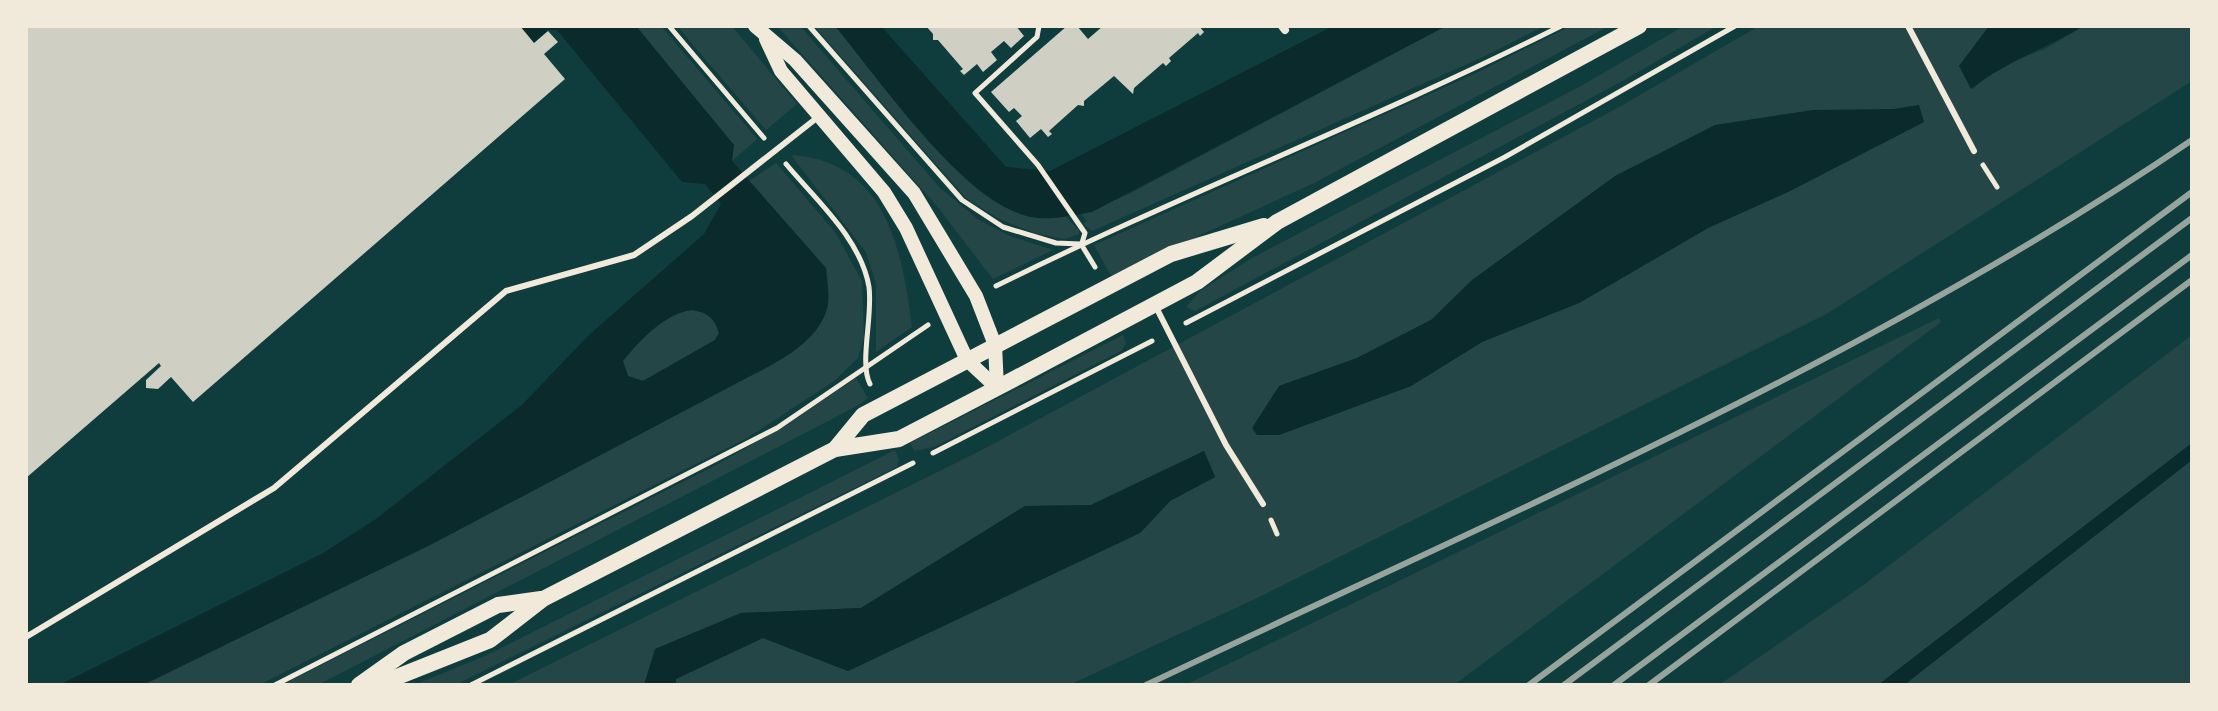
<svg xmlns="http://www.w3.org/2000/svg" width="2218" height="711" font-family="'PT Sans Narrow',sans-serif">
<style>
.green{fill:#244646;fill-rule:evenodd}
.water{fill:#0a2a2b;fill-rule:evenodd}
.building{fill:#cfcfc3}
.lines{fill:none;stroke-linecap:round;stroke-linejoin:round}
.path{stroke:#f1e9da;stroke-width:5}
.service{stroke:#f1e9da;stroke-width:6}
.minor{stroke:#f1e9da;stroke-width:8}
.tertiary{stroke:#f1e9da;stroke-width:14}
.secondary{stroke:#f1e9da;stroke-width:16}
.rail{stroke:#97a49c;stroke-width:6}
</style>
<rect width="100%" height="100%" fill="#0f3d3e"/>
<g class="green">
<polygon points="636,26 661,26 757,139 732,161 733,145"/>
<polygon points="677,26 732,26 797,104 766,130"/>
<polygon points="777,26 800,26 940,188 979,220 1010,236 1053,250 993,279 936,205"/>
<path d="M814 26H835C876 75 947 175 999 204 1019 215 1042 220 1065 216L1079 230V234L1065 239 1037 234 999 219 966 198Z"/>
<polygon points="1446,26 1544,26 1483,57 1092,231 1083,224 1087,221 1081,214 1129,194"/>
<polygon points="1571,26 1609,26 1314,183 1111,276 1094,245 1472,75"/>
<polygon points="1684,26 1717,26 1626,79 1195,311 1186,307 1200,291 1252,258 1581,86"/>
<path d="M1759 26H1989L1972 89 1998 67 2045 49 2084 26H2192V81L1828 313 1257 598 1069 685H676L675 679 763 638 848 671 1140 533 1170 501 1215 477 1204 451 1091 505 1025 506 861 608 741 613 656 649 644 685H508L978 452 1621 106ZM1919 106 1923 122 1790 191 1708 228 1579 303 1482 342 1411 386 1279 435V386L1357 358 1431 320 1894 109Z"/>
<path d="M791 155C886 161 902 249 912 327L876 352V284L866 252Z"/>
<polygon points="776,163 835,232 862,281 864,337 858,358 834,381 747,438 259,685 143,685 432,544 786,356 825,268 749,181"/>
<path d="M692 310C708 313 714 317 719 333L715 340 643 381 628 376 623 361C640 340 665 313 692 310Z"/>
<polygon points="1939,318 1941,322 1454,685 1185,685"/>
<polygon points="1123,335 1126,343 1121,351 934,447 914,451 910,443"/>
<polygon points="2192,335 2192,443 1878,685 1719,685 1862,586"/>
<polygon points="856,378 868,398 857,406 318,685 282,685 718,464 788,424"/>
<polygon points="895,450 899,460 897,467 455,685 414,685 487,655"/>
<polygon points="2192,460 2192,685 1904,685 2171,476"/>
</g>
<g class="water">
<path d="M520 26H636L734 145 732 161 826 268C827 282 831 299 826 312 814 347 769 366 739 382L432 544 143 685H59L323 553 376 519 522 405 588 336 704 234 721 204 705 184 682 182 557 30H548L534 43ZM692 310C708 313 714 317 719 333L715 340 643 381 628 376 623 361C640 340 665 313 692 310Z"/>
<path d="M835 26H881L1006 167 1050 171 1333 26H1446L1092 212C1072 215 1050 221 1031 217 964 203 879 79 835 26Z"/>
<path d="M1989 26H2084C2046 48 2005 62 1971 89L1959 66Z"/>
<polygon points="1919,105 1924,122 1790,191 1708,228 1579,303 1482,342 1411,386 1279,435 1257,435 1252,428 1279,386 1357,358 1431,320 1472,280 1615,176 1715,125 1813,110 1894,109"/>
<polygon points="2192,443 2192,460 1904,685 1878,685"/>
<polygon points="1204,451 1215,477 1170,501 1140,533 848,671 763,638 676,679 676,685 644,685 655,649 741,613 861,608 1025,506 1091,505"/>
</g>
<g class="building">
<polygon points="26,26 520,26 534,43 548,31 558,42 544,54 565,79 193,402 171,377 158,389 146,388 146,380 161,366 159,363 26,478"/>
<polygon points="926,26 1016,26 1024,36 1011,48 1004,41 991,52 997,60 983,72 977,64 964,75 960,71 963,69 938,40 933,40 933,34"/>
<polygon points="1067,26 1077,26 1088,39 1103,26 1199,26 1204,32 1200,36 1198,33 1169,58 1171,61 1166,66 1163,63 1134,88 1133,94 1114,76 1084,101 1084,106 1078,105 1049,131 1052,134 1048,137 1041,129 1030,138 1016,121 1022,116 1014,108 1009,112 991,92"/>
</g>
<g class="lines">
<g class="path">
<polyline points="669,26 764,138"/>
<polyline points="809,26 962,200 1003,227 1056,243 1080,244"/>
<polyline points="1039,26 1037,37 975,93 1038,165 1085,233 1082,243"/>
<path d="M786 164C816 200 861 239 869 287 873 317 859 363 870 384"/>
<polyline points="1983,165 1997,187"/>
<polyline points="1081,244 1095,267"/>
<path d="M996 286C1182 194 1376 119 1561 26"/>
<polyline points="1186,323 1505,157 1735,26"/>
<polyline points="933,453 1152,341"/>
<polyline points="1271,520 1277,534"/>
<polyline points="275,685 777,428 928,325"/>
<polyline points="471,685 913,463"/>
</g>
<g class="service">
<polyline points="1908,26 1974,151"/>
<polyline points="1156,307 1226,445 1263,504"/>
<polyline points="26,637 274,488 506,291 634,255 692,216 818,117"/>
</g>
<polyline class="minor" points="1282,26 1285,30"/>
<g class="tertiary">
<polyline points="755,26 795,60 914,193 976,296 995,345 997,388"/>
<polyline points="766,39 781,71 884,192 906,228 967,360 997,388"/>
</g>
<g class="secondary">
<polyline points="835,449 863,415 1171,254 1264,226"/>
<polyline points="359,685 404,653 498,605 541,599"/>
<polyline points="377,685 490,640 543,599 835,449 899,439 997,388 1197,282 1277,222 1639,26"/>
</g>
<g class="rail">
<path d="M1146 685C1501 516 1866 362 2192 140"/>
<polyline points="1529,685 2192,192"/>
<polyline points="1564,685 2192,218"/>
<polyline points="1614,685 2192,255"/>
<polyline points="1649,685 2192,280"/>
</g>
</g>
<rect width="2218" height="711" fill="none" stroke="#f1e9da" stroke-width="56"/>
</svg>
